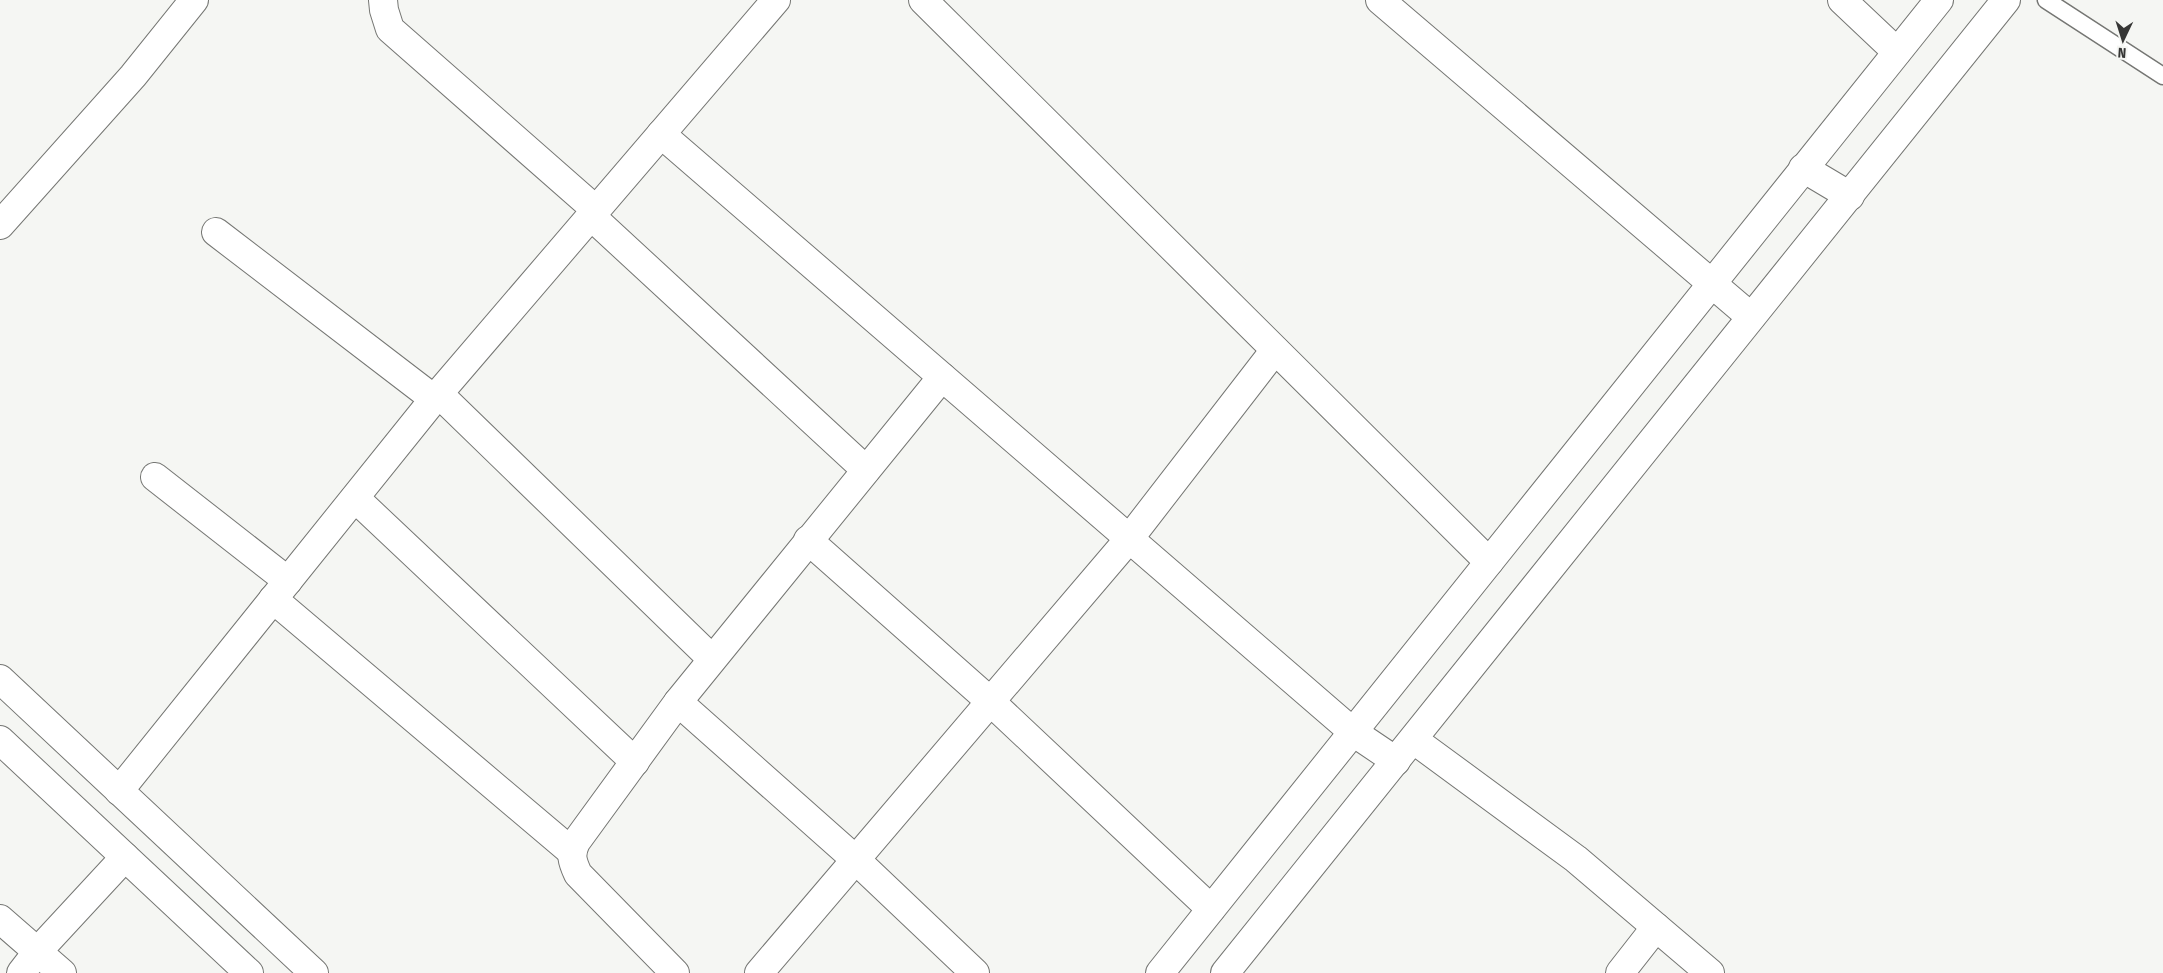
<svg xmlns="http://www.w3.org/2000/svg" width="2163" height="973" font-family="'Fira Sans Condensed',sans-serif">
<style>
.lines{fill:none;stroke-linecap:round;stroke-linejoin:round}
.lane-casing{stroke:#757673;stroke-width:19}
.street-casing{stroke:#757673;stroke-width:30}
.secondary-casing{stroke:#757673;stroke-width:30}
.lane{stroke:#fff;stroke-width:16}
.street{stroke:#fff;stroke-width:28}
.secondary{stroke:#fff;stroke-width:28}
</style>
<rect width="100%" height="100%" fill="#f5f6f3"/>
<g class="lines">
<g class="lane-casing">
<polyline id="lane" points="2046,0 2163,76"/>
</g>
<g class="street-casing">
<g id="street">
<polyline points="383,0 384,10 390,29 596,210"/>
<polyline points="923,0 1489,562"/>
<polyline points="1380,0 1751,317"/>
<polyline points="1842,0 1897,52"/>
<polyline points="661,134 1353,732 1396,761"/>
<polyline points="591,216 866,470"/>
<polyline points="0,225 133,76 194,0"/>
<polyline points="216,232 434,399"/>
<polyline points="439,394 712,659"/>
<polyline points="155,477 288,581"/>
<polyline points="355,498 635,762"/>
<polyline points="808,540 991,702 1211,909"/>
<polyline points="273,599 572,852"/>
<polyline points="678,702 856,860 975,973"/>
<polyline points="1414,740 1576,859 1710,973"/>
<polyline points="119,791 434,399 776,0"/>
<polyline points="0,919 62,973"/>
<polyline points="21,973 38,951 125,857"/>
<path d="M675 973 578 874C572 861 570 855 576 842L678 702 942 377"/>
<polyline points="759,973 1129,539 1275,350"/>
<polyline points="1620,973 1656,927"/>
</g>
</g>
<g class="secondary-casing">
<g id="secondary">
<polyline points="1803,168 1850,196"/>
<polyline points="0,679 314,973"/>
<polyline points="0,740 249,973"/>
<polyline points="1160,973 1939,0"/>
<polyline points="1225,973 2006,0"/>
</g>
</g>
<use href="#lane" class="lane"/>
<use href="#street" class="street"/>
<use href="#secondary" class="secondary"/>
</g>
<g transform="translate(2123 40) rotate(184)" stroke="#f5f6f3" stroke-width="4" paint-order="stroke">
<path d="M0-4L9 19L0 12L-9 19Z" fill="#363635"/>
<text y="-8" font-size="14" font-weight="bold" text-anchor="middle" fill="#363635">N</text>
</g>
</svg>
